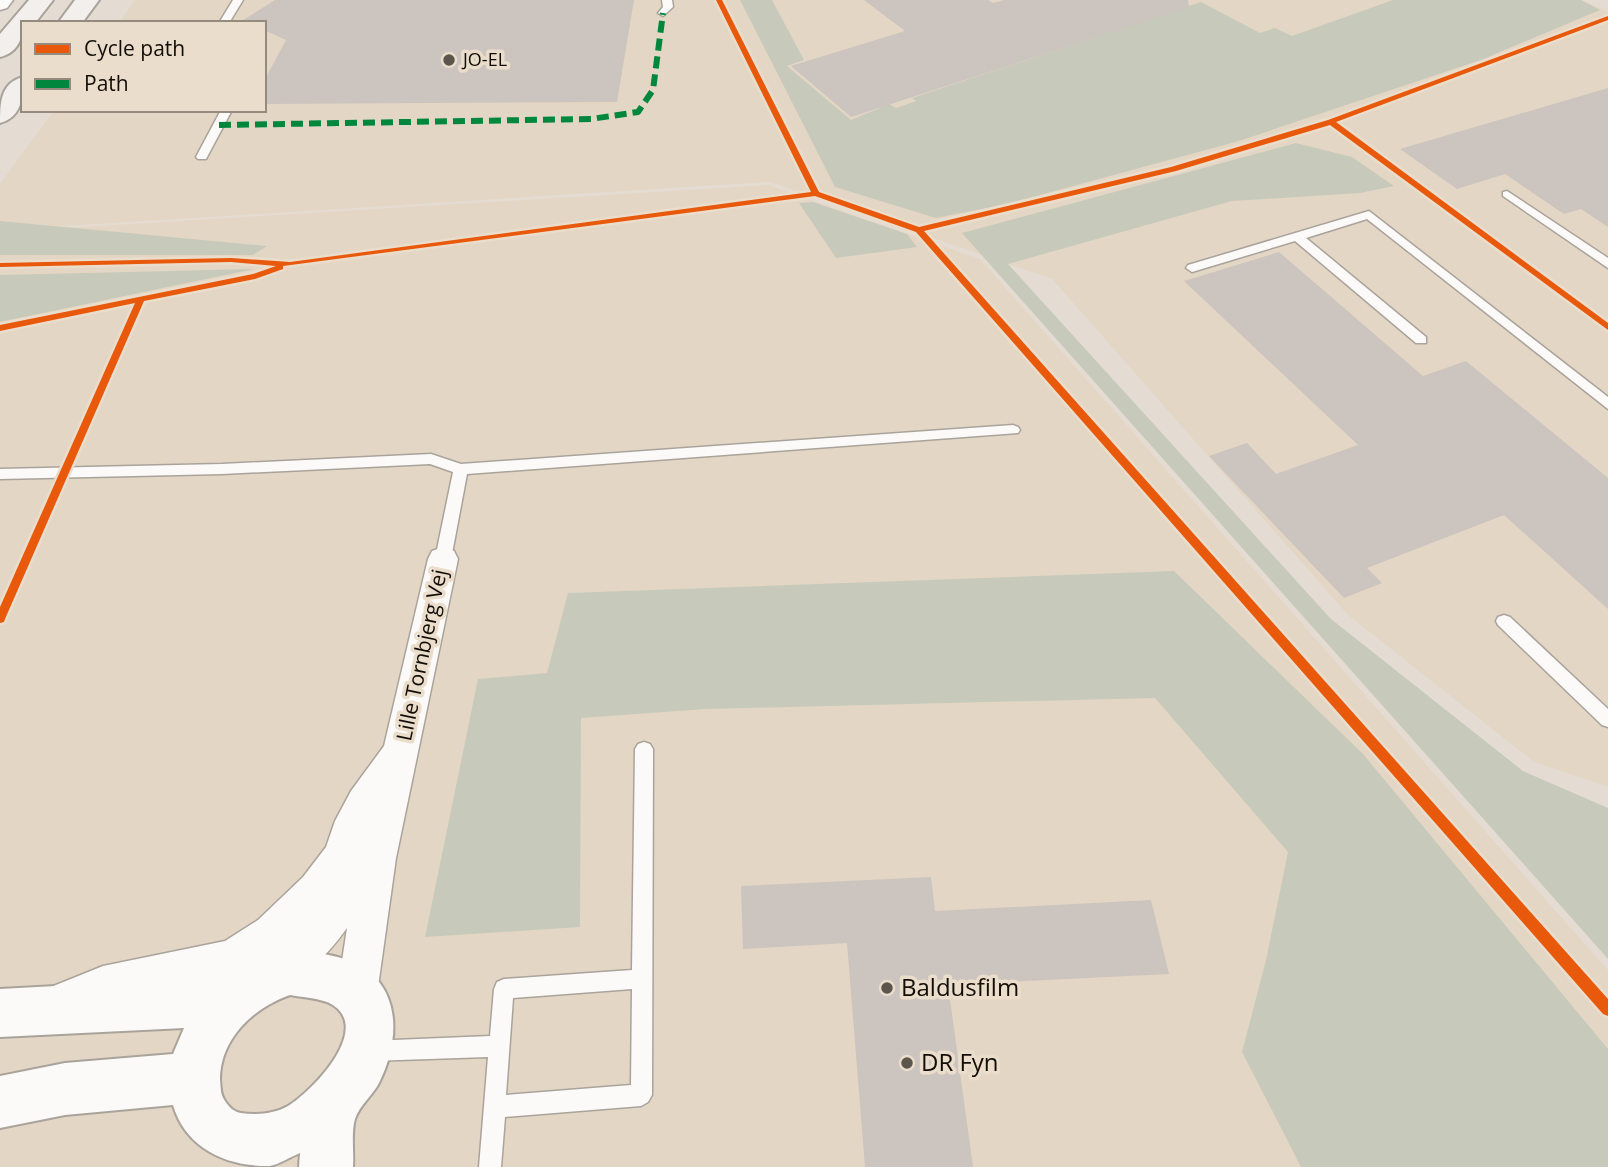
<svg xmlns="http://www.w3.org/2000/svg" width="1608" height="1167" font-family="'Open Sans',sans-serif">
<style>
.built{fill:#e4d6c4}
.green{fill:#c7cabb}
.building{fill:#ccc4be}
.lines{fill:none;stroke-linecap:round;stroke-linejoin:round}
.service-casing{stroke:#a9a39b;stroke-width:3}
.minor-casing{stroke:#a9a39b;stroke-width:3}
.tertiary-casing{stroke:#a9a39b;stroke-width:4}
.secondary-casing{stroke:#a9a39b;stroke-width:4}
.service{fill:#fbfaf8;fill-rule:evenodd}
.minor{fill:#fbfaf8;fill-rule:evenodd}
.tertiary{fill:#fbfaf8;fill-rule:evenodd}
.secondary{fill:#f2efec;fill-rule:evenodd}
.quiet{stroke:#00873e;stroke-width:6;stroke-dasharray:12 6;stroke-linecap:butt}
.cycleway-casing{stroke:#ebddcb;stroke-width:5}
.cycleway{fill:#e8590c;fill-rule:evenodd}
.poi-dot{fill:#5c554e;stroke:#ebddcb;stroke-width:2.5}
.labels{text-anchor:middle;stroke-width:7;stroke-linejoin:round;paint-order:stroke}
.far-poi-label{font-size:18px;fill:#120d07;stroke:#ebddcb;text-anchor:start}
.street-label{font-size:21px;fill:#120d07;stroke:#ebddcb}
.near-poi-label{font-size:24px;fill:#120d07;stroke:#ebddcb;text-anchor:start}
</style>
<rect width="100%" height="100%" fill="#e4dcd2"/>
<g class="built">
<polygon points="135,0 1583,0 1608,12 1608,787 1534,762 1348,615 1052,279 770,182 0,230 0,184 54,110 264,110 264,23 119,23"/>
<polygon points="768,185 980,259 1608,970 1608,1167 0,1167 0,232"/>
</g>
<g class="green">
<polygon points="740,0 772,0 804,60 787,66 851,120 889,104 896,108 916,101 912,98 1201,2 1260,33 1275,28 1292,36 1393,0 1581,0 1600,10 1481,60 1239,141 1007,204 936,218 835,187"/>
<polygon points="1296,143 1352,157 1394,186 1360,193 1232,201 1008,264 1331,619 1523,771 1608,808 1608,959 962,233"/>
<polygon points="813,202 907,234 917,247 836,258 799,203"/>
<polygon points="0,221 267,246 253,255 0,255"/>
<polygon points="254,269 0,322 0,275"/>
<polygon points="1174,571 1363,754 1608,1049 1608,1167 1301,1167 1242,1052 1266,960 1288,852 1155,698 706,709 581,718 580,927 425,937 478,679 547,673 568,593"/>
</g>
<g class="building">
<polygon points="275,0 634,0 617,102 264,104 264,81 286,40 264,30 264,23 243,20"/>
<polygon points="864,0 988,0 993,3 1004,0 1188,0 1189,7 851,117 791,66 905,31"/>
<polygon points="1608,88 1608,227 1581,209 1564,214 1505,174 1457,189 1400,149"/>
<polygon points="1279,252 1423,376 1466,361 1608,478 1608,609 1504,515 1367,568 1382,583 1344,598 1209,456 1247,443 1276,474 1358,445 1184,281"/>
<polygon points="931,877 935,911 1151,900 1169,974 948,985 973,1167 865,1167 847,943 743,949 741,886"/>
</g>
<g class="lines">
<g class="service-casing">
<g id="service">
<polygon points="233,0 243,0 229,23 219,23"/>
<polygon points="662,0 672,0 673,7 663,16 658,13 663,7"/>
<polygon points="221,110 232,110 206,159 198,159 196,157"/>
<polygon points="1507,191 1608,258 1608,268 1503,196 1503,192"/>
<polygon points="1369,211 1608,397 1608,409 1367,219 1306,238 1426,337 1426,343 1416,343 1295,241 1192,272 1186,268 1188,265"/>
<polygon points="1013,425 1018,427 1020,430 1018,433 467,474 451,559 443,565 435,559 453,472 430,464 222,474 0,479 0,469 222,464 431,454 461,464"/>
<polygon points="1504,615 1510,617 1608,709 1608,727 1602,725 1498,625 1496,621 1498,617"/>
<path d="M644 742 650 744 653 749 652 1095 648 1102 641 1106 505 1117 501 1167H479L488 1057 370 1061 363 1058 360 1051 363 1044 370 1041 490 1036 494 989 497 982 504 979 632 970 635 749 638 744ZM632 989 631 1085 506 1095 513 998Z"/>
</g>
</g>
<g class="minor-casing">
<g id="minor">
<polygon points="0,0 13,0 7,8 0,10"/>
<path d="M443 547 454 551 458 559 396 858 377 994 371 1008 357 1014 343 1008 337 994 347 928C327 956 299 984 267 997L253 992 247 978 251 968 203 986 103 1005 65 1021 51 1015 45 1001 51 987 103 966 225 941 258 920 303 877 326 847 335 821 351 791 384 746 428 559 432 551Z"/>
</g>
</g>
<g class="tertiary-casing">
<path id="tertiary" d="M290 949C311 952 333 954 353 962 403 985 400 1041 379 1083 373 1095 359 1106 355 1119 351 1132 354 1152 353 1167H299L300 1153C290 1157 280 1164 270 1166 225 1167 185 1147 173 1105L65 1115 0 1128V1076L65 1063 173 1054 184 1028 0 1037V989L223 977ZM290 995C301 997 316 998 327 1002 377 1024 314 1090 288 1106 274 1114 257 1115 241 1113 234 1112 229 1107 225 1101 220 1094 221 1088 220 1080 220 1039 253 1008 290 995Z"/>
</g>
<g class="secondary-casing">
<g id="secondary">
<path d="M29 0H53L35 23H23C23 39 17 53 0 57V34Z"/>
<polygon points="75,0 99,0 82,23 58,23"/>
<path d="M23 77C23 97 22 117 0 123 0 104 0 83 23 77Z"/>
</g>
</g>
<use href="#service" class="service"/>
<use href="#minor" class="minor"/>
<use href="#tertiary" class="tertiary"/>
<use href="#secondary" class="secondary"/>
<polyline class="quiet" points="219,125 591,119 638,112 653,90 663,13"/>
<g class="cycleway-casing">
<polygon id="cycleway" points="716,0 722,0 819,192 919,227 1171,167 1328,120 1608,16 1608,20 1336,122 1608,323 1608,330 1330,125 1176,171 924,231 1608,999 1608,1016 1603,1014 916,232 815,196 283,266 283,269 255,279 144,301 5,619 4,622 0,623 0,607 135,303 0,331 0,325 253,274 276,266 231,262 0,267 0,263 231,258 290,262 811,192"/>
</g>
<use href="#cycleway" class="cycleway"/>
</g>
<g class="poi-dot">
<circle cx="449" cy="60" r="7"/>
<circle cx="887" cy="988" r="7"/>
<circle cx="907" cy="1063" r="7"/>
</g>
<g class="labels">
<g class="far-poi-label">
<text x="463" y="66">JO-EL</text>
</g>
<g class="street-label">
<text transform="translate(422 655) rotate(-78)" y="7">Lille Tornbjerg Vej</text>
</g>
<g class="near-poi-label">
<text x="901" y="996">Baldusfilm</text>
<text x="921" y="1071">DR Fyn</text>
</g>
</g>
<rect x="21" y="21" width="245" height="91" fill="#ebddcb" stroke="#948a7d" stroke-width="2"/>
<rect x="35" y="44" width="35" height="10" fill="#e8590c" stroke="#948a7d" stroke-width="2"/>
<text x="84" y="56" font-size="21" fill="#120d07">Cycle path</text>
<rect x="35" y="79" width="35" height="10" fill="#00873e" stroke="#948a7d" stroke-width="2"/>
<text x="84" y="91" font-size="21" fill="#120d07">Path</text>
</svg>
